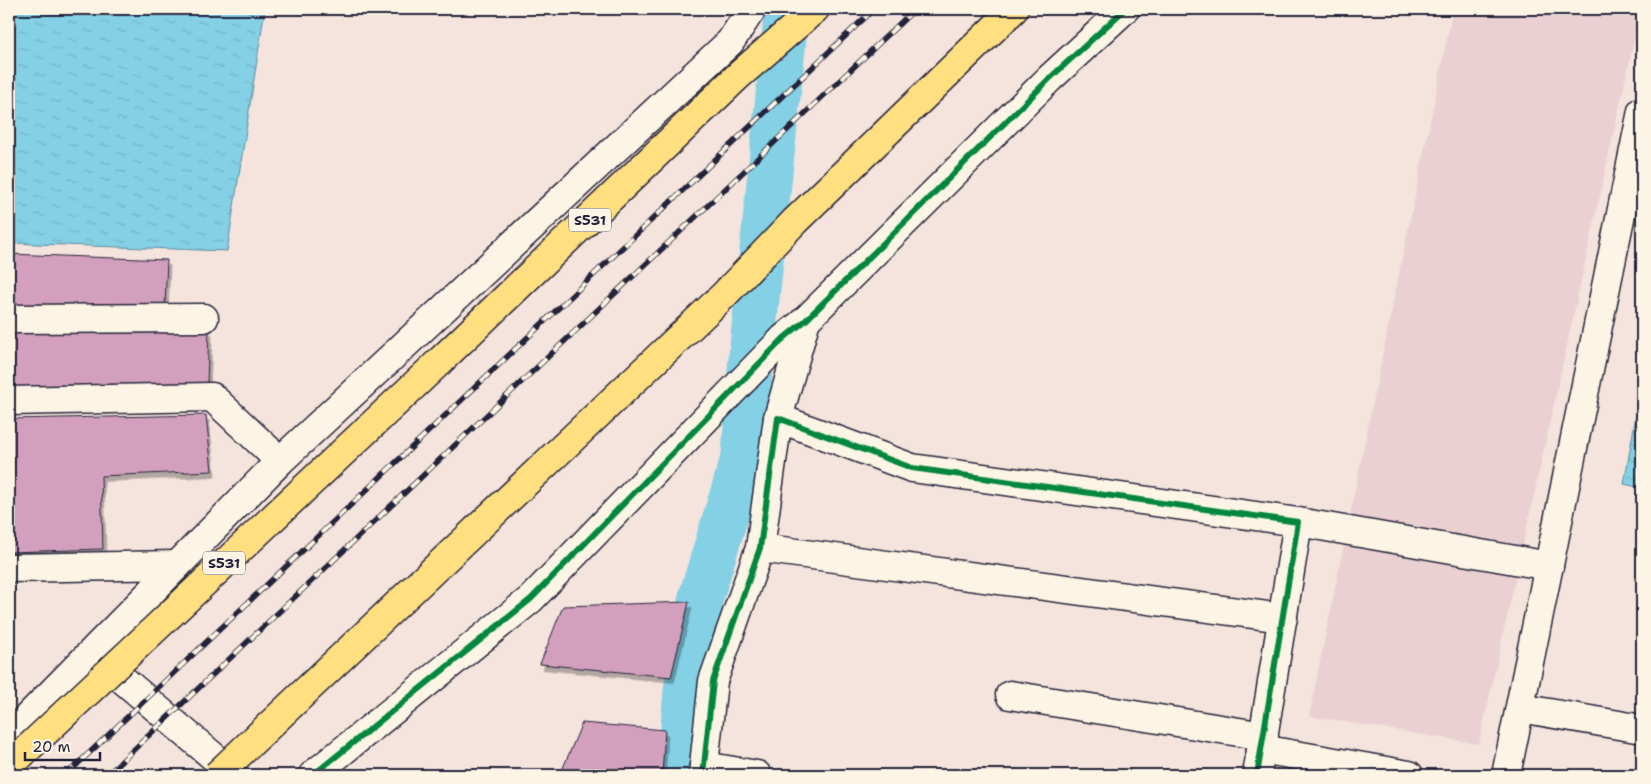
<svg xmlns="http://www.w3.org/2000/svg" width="1651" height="784" font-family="'Shantell Sans',sans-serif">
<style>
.built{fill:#ead0d3}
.water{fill:url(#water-ripples);stroke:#5d8aa0}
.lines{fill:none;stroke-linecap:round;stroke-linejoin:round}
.river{stroke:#84d0e4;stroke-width:45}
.building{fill:#d2a0bd;stroke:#22223b;filter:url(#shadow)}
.minor-casing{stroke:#22223b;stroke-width:31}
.major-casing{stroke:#22223b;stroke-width:31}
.minor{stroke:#fcf5e5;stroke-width:28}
.major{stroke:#ffdf80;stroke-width:28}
.rail-casing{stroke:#22223b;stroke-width:5.5}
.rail{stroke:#fcf5e5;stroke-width:4;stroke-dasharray:11;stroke-linecap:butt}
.major-bridge-casing{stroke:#22223b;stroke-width:31;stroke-linecap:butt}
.major-bridge{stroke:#ffdf80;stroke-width:28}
.cycleway-casing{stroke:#fcf5e5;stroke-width:9}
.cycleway{stroke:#00873e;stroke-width:6}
.labels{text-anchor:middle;stroke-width:4.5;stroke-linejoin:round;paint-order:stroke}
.shield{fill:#fcf5e5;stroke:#63616e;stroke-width:1}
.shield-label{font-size:14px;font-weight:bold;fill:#22223b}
</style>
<defs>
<pattern id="water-ripples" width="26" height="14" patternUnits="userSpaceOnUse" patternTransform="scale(1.25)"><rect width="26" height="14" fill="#84d0e4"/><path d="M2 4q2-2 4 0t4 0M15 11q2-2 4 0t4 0" fill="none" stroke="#72b2c4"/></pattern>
<filter id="shadow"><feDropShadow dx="3" dy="5.5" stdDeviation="0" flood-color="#0004"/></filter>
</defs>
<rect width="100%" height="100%" fill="#f4e4dd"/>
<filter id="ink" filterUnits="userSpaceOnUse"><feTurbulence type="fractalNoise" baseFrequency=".02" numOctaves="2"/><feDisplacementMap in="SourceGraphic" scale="10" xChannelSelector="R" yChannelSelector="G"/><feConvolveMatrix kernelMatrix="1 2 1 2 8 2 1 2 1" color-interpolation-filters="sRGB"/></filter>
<g filter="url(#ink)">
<polygon class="built" points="1453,9 1641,9 1479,744 1309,716"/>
<g class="water">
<polygon points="9,9 265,9 227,251 9,243"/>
<polygon points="1642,381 1642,488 1624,484"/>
</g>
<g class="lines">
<polyline class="river" points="679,775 686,691 701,597 744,456 751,357 787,9"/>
</g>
<g class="building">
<polygon points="9,254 167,260 165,306 9,306"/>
<polygon points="209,329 207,385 9,388 9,330"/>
<polygon points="206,415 212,471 101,476 103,549 9,552 9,419"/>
<polygon points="689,602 671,677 540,664 563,606"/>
<polygon points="582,723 665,730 662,775 560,775"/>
</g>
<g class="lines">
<g class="minor-casing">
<g id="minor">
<polyline points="9,319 204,318"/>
<polyline points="9,401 212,397 280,461"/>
<polyline points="778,418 806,320"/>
<polyline points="1298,522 1549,566"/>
<polyline points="760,548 1283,618"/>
<polyline points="9,568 177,565"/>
<polyline points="94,655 235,775"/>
<polyline points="1010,695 1264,736"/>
<polyline points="1520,708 1642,729"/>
<polyline points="9,736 280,461 730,42 752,9"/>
<polyline points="1261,749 1409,775"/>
<polyline points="704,766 757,775"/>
<polyline points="313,775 531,599 784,338 806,320 1049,79 1125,9"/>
<polyline points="703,775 713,681 760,548 778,418 912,468 1298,522 1257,775"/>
<polyline points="1506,775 1642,111"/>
</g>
</g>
<g class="major-casing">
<g id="major">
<polyline points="440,361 738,76 815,9"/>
<polyline points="555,455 723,296 795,221 1014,9"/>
</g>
</g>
<use href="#minor" class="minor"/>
<use href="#major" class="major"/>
<g class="rail-casing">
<g id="rail">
<polyline points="66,775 874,9"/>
<polyline points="107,775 915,9"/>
</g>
</g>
<use href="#rail" class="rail"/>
<g class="major-bridge-casing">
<g id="major-bridge">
<polyline points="9,766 440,361"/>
<polyline points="217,775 555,455"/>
</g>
</g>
<use href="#major-bridge" class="major-bridge"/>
<g class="cycleway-casing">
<g id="cycleway">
<polyline points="313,775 531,599 784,338 806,320 1049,79 1125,9"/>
<polyline points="703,775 713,681 760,548 778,418 912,468 1298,522 1257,775"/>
</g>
</g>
<use href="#cycleway" class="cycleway"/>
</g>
</g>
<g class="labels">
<g class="shield">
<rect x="569" y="208.5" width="42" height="23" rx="4"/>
<rect x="203" y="551.5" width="42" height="23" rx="4"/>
</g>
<g class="shield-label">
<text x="590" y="225">S531</text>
<text x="224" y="568">S531</text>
</g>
</g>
<rect width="1651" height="784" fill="none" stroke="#fcf5e5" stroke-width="30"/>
<rect x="15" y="15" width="1621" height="754" fill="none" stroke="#22223b" stroke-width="2" filter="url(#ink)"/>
<path d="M25 752v8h75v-8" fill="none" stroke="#22223b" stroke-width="2.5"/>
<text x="32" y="752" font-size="15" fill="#22223b" stroke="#fcf5e5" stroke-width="4" paint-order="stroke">20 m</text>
</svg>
